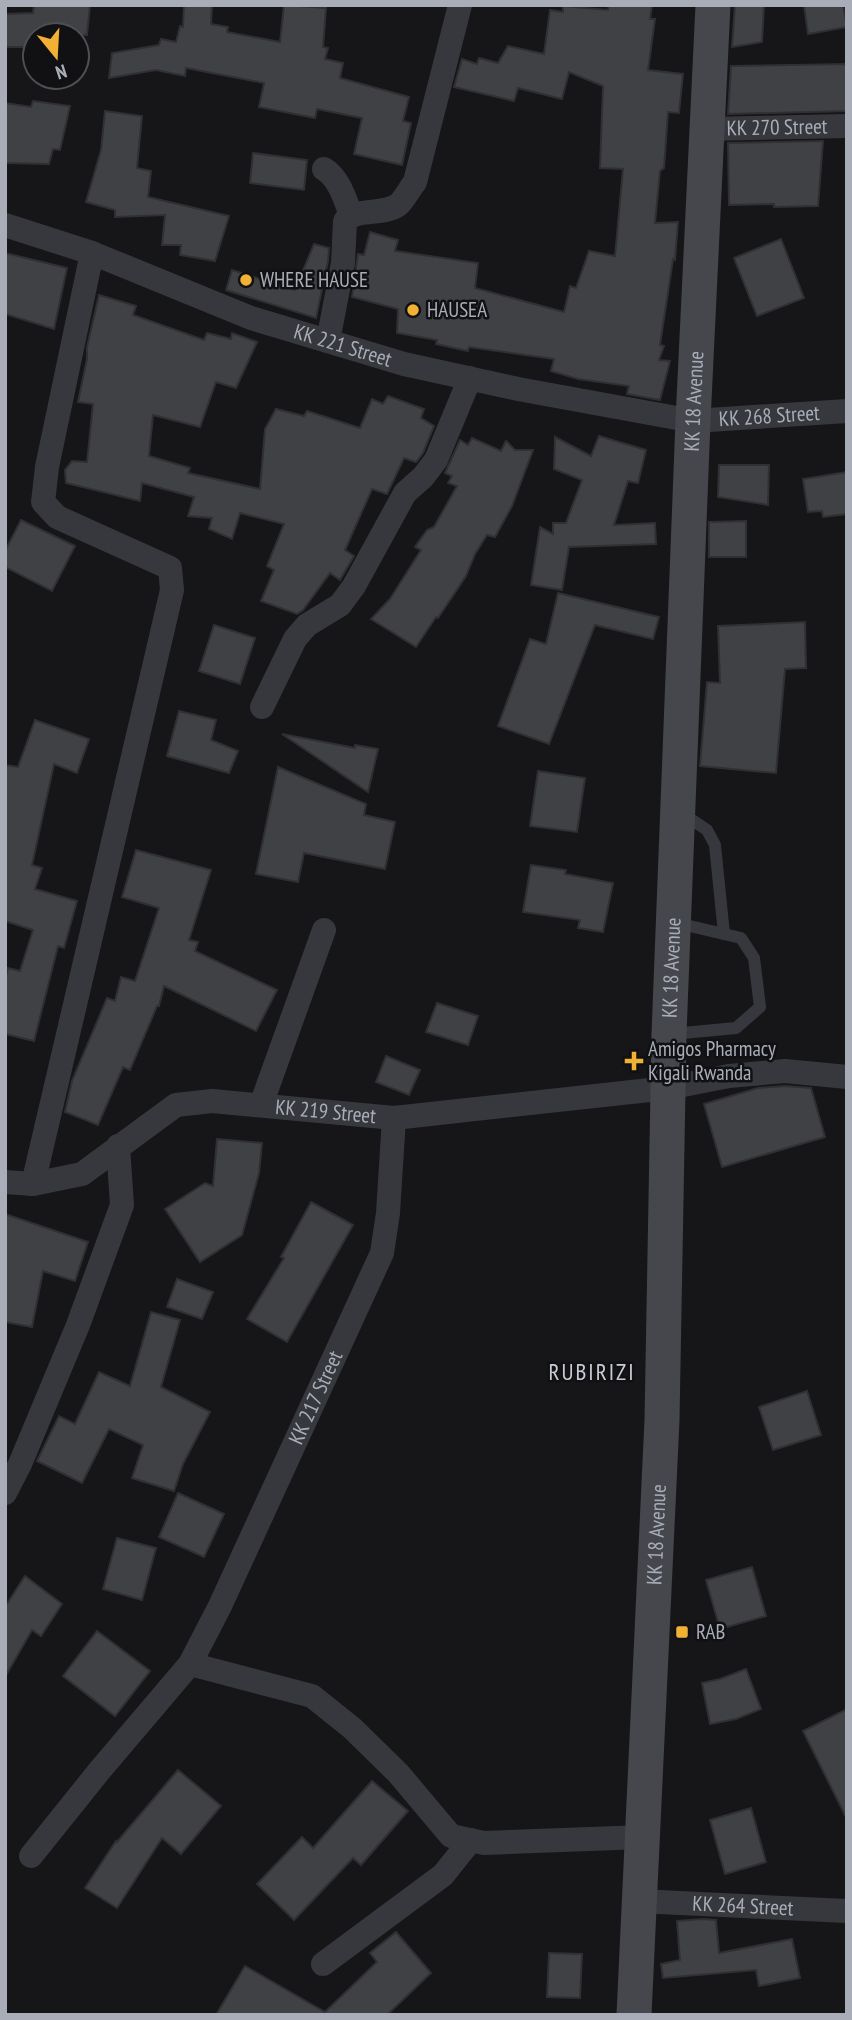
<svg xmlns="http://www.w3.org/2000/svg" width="852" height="2020" font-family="'PT Sans Narrow',sans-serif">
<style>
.building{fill:#404145;stroke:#303034;stroke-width:2}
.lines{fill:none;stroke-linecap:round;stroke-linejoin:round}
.lane{stroke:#37383d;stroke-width:12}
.street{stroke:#37383d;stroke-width:24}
.secondary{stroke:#45474d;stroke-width:35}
.poi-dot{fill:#f2b134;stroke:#111113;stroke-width:2.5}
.labels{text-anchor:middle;stroke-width:5;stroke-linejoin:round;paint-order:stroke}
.street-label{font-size:21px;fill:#a8adb8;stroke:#111113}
.poi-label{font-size:21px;fill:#a8adb8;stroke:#111113;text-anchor:start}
.neighbourhood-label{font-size:23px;letter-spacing:2px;fill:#c9ccd4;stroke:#111113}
</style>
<rect width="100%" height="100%" fill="#161618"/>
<g class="building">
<polygon points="34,5 90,5 87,35 35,35 35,47 5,47 5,14 33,13"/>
<polygon points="184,5 212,5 211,24 228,27 227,32 280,42 284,5 326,8 323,47 328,48 325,59 343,63 340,78 409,97 403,121 411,123 402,165 354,154 362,118 317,109 315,118 259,107 264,83 186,68 185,76 156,70 109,78 112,53 159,45 161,39 176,42 180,26 183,27"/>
<polygon points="609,5 652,5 650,19 655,19 648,70 683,74 679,113 668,112 664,168 660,171 655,223 678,222 675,260 673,259 660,345 664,346 659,360 670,361 660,400 627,394 629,386 578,379 551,371 554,359 469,347 468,351 436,344 437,340 397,333 398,309 352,297 358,254 364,255 370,232 398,240 395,251 478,263 475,288 564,312 570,286 576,288 589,251 615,256 623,169 600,168 603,86 569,72 562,99 518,88 514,101 454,87 462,59 477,64 479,58 498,63 508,46 544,54 550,10 563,12 563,6 608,10"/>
<polygon points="735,5 764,5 762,42 732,47"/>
<polygon points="804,5 843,5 847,27 808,34"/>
<polygon points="847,64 847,111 728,114 731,66"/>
<polygon points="33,101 70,106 60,150 53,149 49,164 5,163 5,103 31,107"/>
<polygon points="105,111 142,116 137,168 151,171 148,197 229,216 215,261 180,255 181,245 162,245 165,215 115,217 115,210 86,202 101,150"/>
<polygon points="823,141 818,206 774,207 774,204 729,205 728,143"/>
<polygon points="253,153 307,160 304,190 250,183"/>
<polygon points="781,239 804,298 757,316 734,258"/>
<polygon points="314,244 329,248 328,261 316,318 226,290 232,270 295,290"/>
<polygon points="5,253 67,268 54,329 5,314"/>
<polygon points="99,295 136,306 133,315 204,340 207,333 231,339 232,333 257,342 236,388 216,382 200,427 153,415 149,456 190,468 188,473 260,489 265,429 276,409 304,416 307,411 360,428 372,399 383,404 388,396 424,409 421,418 434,426 423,453 416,462 404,458 387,494 372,489 345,550 354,556 341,578 340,580 330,573 303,610 297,614 261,601 274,570 267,566 284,524 240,513 232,539 209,529 212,518 188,516 194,497 142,483 140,501 66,483 65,470 72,461 87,462 93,404 78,402 87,359 87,347"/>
<polygon points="599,436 646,450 638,483 628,481 614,525 655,523 656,544 569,547 562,590 531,585 540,527 553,534 553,523 566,523 582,480 554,469 555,437 591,456"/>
<polygon points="472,438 501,451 506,441 515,450 533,450 512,506 495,537 487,535 475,554 466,576 438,618 436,617 416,647 371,619 390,599 421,550 415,547 427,530 434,527 457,486 448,483 452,476 445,473 460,440 468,445"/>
<polygon points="719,465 769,465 768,505 718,497"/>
<polygon points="847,472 847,514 823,517 822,511 808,512 803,479"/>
<polygon points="21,520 75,546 52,591 5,567 5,551"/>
<polygon points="746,521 746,557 709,557 709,522"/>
<polygon points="558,593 659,617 653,639 595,625 549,744 498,726 530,639 546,644"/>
<polygon points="805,622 806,668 785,669 776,773 700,766 707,682 720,683 718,626"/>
<polygon points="214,625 255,638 240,684 199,671"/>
<polygon points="179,711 216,720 211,740 238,751 229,773 167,756"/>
<polygon points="35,720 89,739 77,773 54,764 32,865 42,868 35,889 77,901 64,948 58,946 34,1041 5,1034 5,980 8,968 20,971 33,930 5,921 5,765 18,767"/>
<polygon points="282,734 355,748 355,745 378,749 368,792"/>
<polygon points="278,767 366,804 364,815 395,822 385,869 304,853 298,882 256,874"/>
<polygon points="538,771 585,778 577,832 530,826"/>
<polygon points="136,850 211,870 189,940 198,942 195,951 277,990 256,1031 164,986 159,1006 157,1006 130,1070 123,1067 98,1125 65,1112 72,1081 107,998 115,1001 121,977 135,981 159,908 122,897"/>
<polygon points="531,865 566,870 565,874 613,883 603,932 578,928 580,920 523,912"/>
<polygon points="437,1003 478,1016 468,1045 426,1032"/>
<polygon points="386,1056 420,1070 409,1095 376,1082"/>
<polygon points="785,1086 811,1088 825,1137 722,1167 704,1104 758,1088"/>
<polygon points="217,1139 262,1143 259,1173 242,1235 200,1262 165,1209 205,1183 213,1186"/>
<polygon points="311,1202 353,1225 287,1342 247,1319 284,1258 281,1257"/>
<polygon points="5,1214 88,1242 75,1281 43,1271 32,1327 5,1322"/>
<polygon points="177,1279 213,1292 202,1319 167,1307"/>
<polygon points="151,1312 180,1320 161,1387 210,1412 183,1464 174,1491 132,1478 143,1445 109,1429 82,1483 37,1461 59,1416 75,1424 99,1372 130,1386"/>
<polygon points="807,1391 821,1435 773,1450 759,1407"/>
<polygon points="178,1493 224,1514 204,1557 159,1537"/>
<polygon points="117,1538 156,1548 142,1600 103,1589"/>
<polygon points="752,1567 766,1616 720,1629 706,1580"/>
<polygon points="25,1576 62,1604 41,1636 32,1630 5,1677 5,1607"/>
<polygon points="97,1631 150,1671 115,1716 63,1676"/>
<polygon points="746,1669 761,1709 736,1719 710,1724 702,1683 720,1679"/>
<polygon points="847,1709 847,1819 803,1731"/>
<polygon points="178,1770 221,1806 181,1854 162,1838 117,1908 85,1888 116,1841 117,1842"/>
<polygon points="372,1781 408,1811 361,1865 353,1858 294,1920 257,1884 302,1837 313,1848"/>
<polygon points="751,1808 766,1862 725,1874 710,1820"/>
<polygon points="703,1919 716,1920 719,1953 792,1939 800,1978 759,1986 756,1970 663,1978 661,1964 680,1960 677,1921"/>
<polygon points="396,1932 431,1973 387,2015 216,2015 245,1966 325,2012 377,1962 370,1953"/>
<polygon points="549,1953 582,1954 580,1998 547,1997"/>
</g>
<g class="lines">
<g class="lane">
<polyline points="683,814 707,830 715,845 724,934"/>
<polyline points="672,1034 736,1028 760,1007 754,958 741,938 677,923"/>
</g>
<g class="street">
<path id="s1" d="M705 129 847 126"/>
<path d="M324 169C339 178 345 199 351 215"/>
<path id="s2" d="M5 225 92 253 251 318 404 364 518 389 693 421 847 411"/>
<path d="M328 341 343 263 345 221C358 207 382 216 398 205 404 200 410 188 415 182L460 5"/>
<polyline points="262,707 295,639 307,625 340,605 354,586 405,493 423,477 436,460 470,378"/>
<polyline points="261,1105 324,930"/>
<path id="s3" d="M5 1182 33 1184 82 1174 176 1105 212 1101 394 1118 668 1088 729 1076 785 1071 847 1077"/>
<polyline points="33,1184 172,590 170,568 57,517 43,502 47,467 92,253"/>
<polyline points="5,1493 20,1464 78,1325 122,1205 118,1146"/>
<polyline points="190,1664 312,1696 352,1728 398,1773 451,1836 484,1843 644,1837"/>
<path id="s4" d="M31 1856 100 1770 190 1664 220 1606 382 1253 388 1213 394 1118"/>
<path id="s5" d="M638 1901 847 1911"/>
<polyline points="323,1964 443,1875 471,1840"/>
</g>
<path class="secondary" id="s6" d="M634 2015 662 1420 669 1034 693 421 713 5"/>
</g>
<g class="poi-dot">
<circle cx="246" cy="280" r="7"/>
<circle cx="413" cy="310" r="7"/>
<path d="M630.5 1050.5h7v7h7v7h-7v7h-7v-7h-7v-7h7z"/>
<rect x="675" y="1625" width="14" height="14" rx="3.5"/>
</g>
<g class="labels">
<g class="street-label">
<text dy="7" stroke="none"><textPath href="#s1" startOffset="72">KK 270 Street</textPath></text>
<text dy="7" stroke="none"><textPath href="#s2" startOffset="359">KK 221 Street</textPath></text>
<text dy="7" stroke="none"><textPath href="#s6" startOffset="1615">KK 18 Avenue</textPath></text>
<text dy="7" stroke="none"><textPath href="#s2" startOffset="794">KK 268 Street</textPath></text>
<text dy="7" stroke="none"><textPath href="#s6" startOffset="1048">KK 18 Avenue</textPath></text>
<text dy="7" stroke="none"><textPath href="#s3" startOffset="345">KK 219 Street</textPath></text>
<text dy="7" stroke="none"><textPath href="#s4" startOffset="544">KK 217 Street</textPath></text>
<text dy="7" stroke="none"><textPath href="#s6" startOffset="481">KK 18 Avenue</textPath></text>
<text dy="7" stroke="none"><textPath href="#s5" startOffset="105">KK 264 Street</textPath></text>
</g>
<g class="poi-label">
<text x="260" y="287">WHERE HAUSE</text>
<text x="427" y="317">HAUSEA</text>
<text x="648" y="1056">Amigos Pharmacy<tspan x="648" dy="24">Kigali Rwanda</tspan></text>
<text x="696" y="1639">RAB</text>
</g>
<g class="neighbourhood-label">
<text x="592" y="1380">RUBIRIZI</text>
</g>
</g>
<rect width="852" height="2020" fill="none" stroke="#a8adb8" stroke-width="14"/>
<g transform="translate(56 56) rotate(162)"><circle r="33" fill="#111113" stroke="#4d4f55" stroke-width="2"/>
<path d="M0-5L12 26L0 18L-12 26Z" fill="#f2b134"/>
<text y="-10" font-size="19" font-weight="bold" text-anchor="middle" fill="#a8adb8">N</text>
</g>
</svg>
